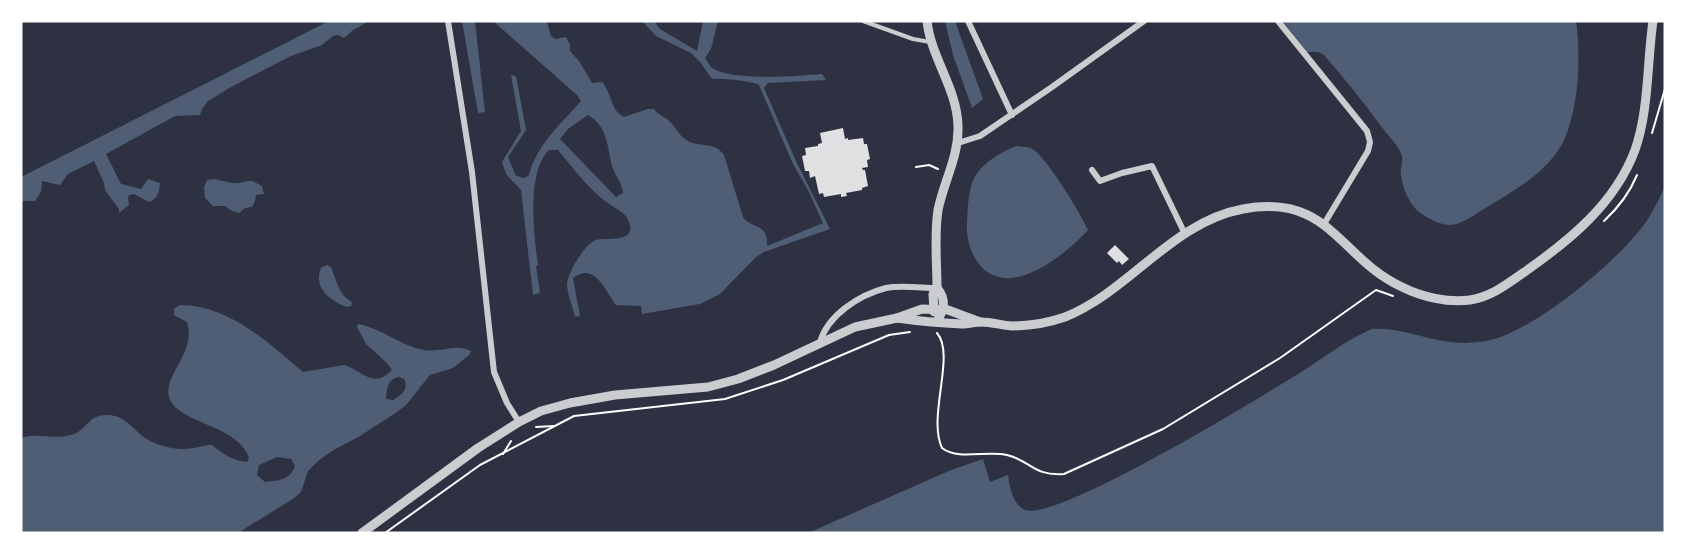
<svg xmlns="http://www.w3.org/2000/svg" width="1686" height="554" font-family="Barlow,sans-serif">
<style>
.water{fill:#4f5d75;fill-rule:evenodd}
.building{fill:#e0e0e3}
.lines{fill:none;stroke-linecap:round;stroke-linejoin:round}
.path{stroke:#fff;stroke-width:2}
.service{stroke:#caccd0;stroke-width:4}
.minor{stroke:#caccd0;stroke-width:6}
.tertiary{stroke:#caccd0;stroke-width:9}
</style>
<rect width="100%" height="100%" fill="#2d3142"/>
<g class="water">
<path d="M329 21H369L353 30 344 38 338 35 333 36 322 45 291 56 231 87 208 101 202 109 200 115 175 116 106 154 121 184 141 189 148 179 160 183C159 193 158 198 149 202L134 194 129 195 128 198 129 205 119 213V209L105 190 104 183 94 161 68 174 60 185 42 181 41 192 35 201H21V177Z"/>
<polygon points="462,21 475,21 485,112 478,113"/>
<path d="M493 21 547 22 551 36 555 39 566 37 570 45V51L579 61 592 83 602 82C612 93 610 110 624 117L648 109H654C658 115 664 116 669 121 675 126 679 135 685 139 698 149 714 140 724 155L743 217C752 230 768 222 767 246L823 223 808 190 793 164 759 85C753 81 720 78 712 79L700 62 691 53 656 36 642 21H654L660 29 697 51 703 21H718L711 49 705 58C708 62 710 67 714 69 735 81 798 76 822 74L826 80 768 83 764 88 795 159 830 229 764 252 756 257 720 294 700 304 642 314 641 306 616 305C605 291 595 261 573 278L580 316 575 317C573 307 568 296 567 286 566 275 585 243 596 240 605 237 637 244 629 222 626 213 617 209 609 204 589 190 574 169 558 150H549C526 172 534 236 538 265L536 266 540 293 533 295 521 190 506 174 502 162 521 131 511 75 516 76 526 130 508 157 516 176 525 178 529 175C537 144 561 124 581 101L577 95ZM588 115C608 127 607 146 612 166 615 176 622 182 623 193L616 197 560 139 568 129Z"/>
<polygon points="945,21 955,21 983,99 972,108 953,55"/>
<path d="M1283 21H1576C1581 58 1579 103 1565 138 1550 172 1513 191 1484 209 1474 215 1462 224 1451 225 1439 225 1427 218 1418 211 1409 204 1402 186 1401 175 1400 169 1403 162 1402 156 1399 146 1390 138 1384 130 1365 104 1345 79 1324 55L1318 52H1307Z"/>
<path d="M1016 146C1022 147 1029 146 1034 150 1047 159 1082 215 1088 230 1066 254 1009 302 979 264 969 251 966 236 967 221 968 206 968 189 975 176 984 162 1001 152 1016 146Z"/>
<path d="M214 179C221 180 232 184 239 183 251 181 250 179 262 186L264 194 256 195 255 201 252 207 245 208 239 213 232 211 225 206H213L205 198 204 187 207 180Z"/>
<path d="M1665 187V533H808L951 470 983 459 990 482 1008 475C1010 487 1012 504 1025 510 1056 522 1261 397 1298 374 1322 359 1346 340 1372 329 1404 327 1434 344 1467 343 1479 342 1491 341 1503 336 1547 319 1621 259 1648 219 1654 209 1660 197 1665 187Z"/>
<path d="M327 265 331 267C337 281 338 294 352 302L351 306 347 307C330 301 313 288 321 268Z"/>
<path d="M180 305C228 305 268 342 303 372L344 365C362 370 373 390 392 370L387 363 366 344 357 327 358 324C384 329 400 346 424 350 441 353 455 343 471 351L469 355 453 368 430 375 406 405 394 414 360 436 332 451 318 461 308 471 301 492 293 499 238 533H21V438C37 432 54 440 71 435 89 430 88 410 115 416 126 418 136 432 145 438 159 447 178 451 194 448 201 447 205 445 212 445 223 454 233 461 247 462L249 458C238 424 177 424 169 397 163 375 197 352 187 322L174 315V309ZM399 377 404 379C409 389 402 395 393 400L386 399C387 389 387 379 399 377ZM277 457 291 459 295 466C290 480 278 481 265 482L257 475 259 465Z"/>
</g>
<g class="building">
<polygon points="843,128 845,139 848,138 848,140 863,138 864,144 867,144 870,159 867,160 868,167 862,168 863,170 865,170 868,186 862,188 862,190 846,193 847,196 841,197 841,194 824,197 823,193 819,194 815,176 810,178 809,171 805,171 802,156 806,155 805,148 818,146 818,144 822,143 820,133"/>
<polygon points="1115,245 1129,259 1122,265 1119,261 1117,263 1107,253"/>
</g>
<g class="lines">
<g class="path">
<polyline points="1652,133 1665,89"/>
<polyline points="916,167 929,165 938,169"/>
<path d="M1604 221C1618 208 1630 192 1637 175"/>
<path d="M937 333C956 355 927 416 942 448 959 461 987 450 1007 455 1032 461 1032 476 1064 474L1163 429 1280 358 1376 290 1393 296"/>
<polyline points="536,427 554,426"/>
<polyline points="503,454 511,441"/>
<polyline points="385,533 480,465 574,416 725,399 783,380 889,335 910,332"/>
</g>
<polyline class="service" points="863,21 913,39 930,42"/>
<g class="minor">
<polyline points="448,21 472,172 494,372 507,403 519,422"/>
<polyline points="968,21 1012,115"/>
<polyline points="1278,21 1367,131 1370,142 1368,151 1324,224"/>
<polyline points="958,143 980,136 1052,87 1144,21"/>
<polyline points="1092,170 1100,181 1122,173 1152,166 1185,234"/>
<path d="M820 342C828 315 859 295 886 288 900 285 923 288 937 288"/>
</g>
<g class="tertiary">
<path d="M927 21C931 58 957 88 958 126 959 156 944 181 938 210 934 235 937 263 937 288L933 294 934 312"/>
<path d="M897 318C918 321 940 323 962 324 968 324 975 322 981 322 991 322 1001 325 1011 326 1029 326 1048 323 1065 317 1130 291 1172 222 1243 209 1330 193 1339 258 1402 287 1422 297 1448 303 1470 300 1490 297 1506 285 1523 273 1569 241 1615 204 1635 150 1649 111 1647 62 1653 21"/>
<path d="M937 322C944 309 947 300 937 288"/>
<polyline points="362,533 478,448 519,422 541,411 570,403 615,395 708,387 738,379 774,365 855,327 897,318 922,309 948,310 980,322"/>
</g>
</g>
<rect width="1686" height="554" fill="none" stroke="#ffffff" stroke-width="45"/>
</svg>
